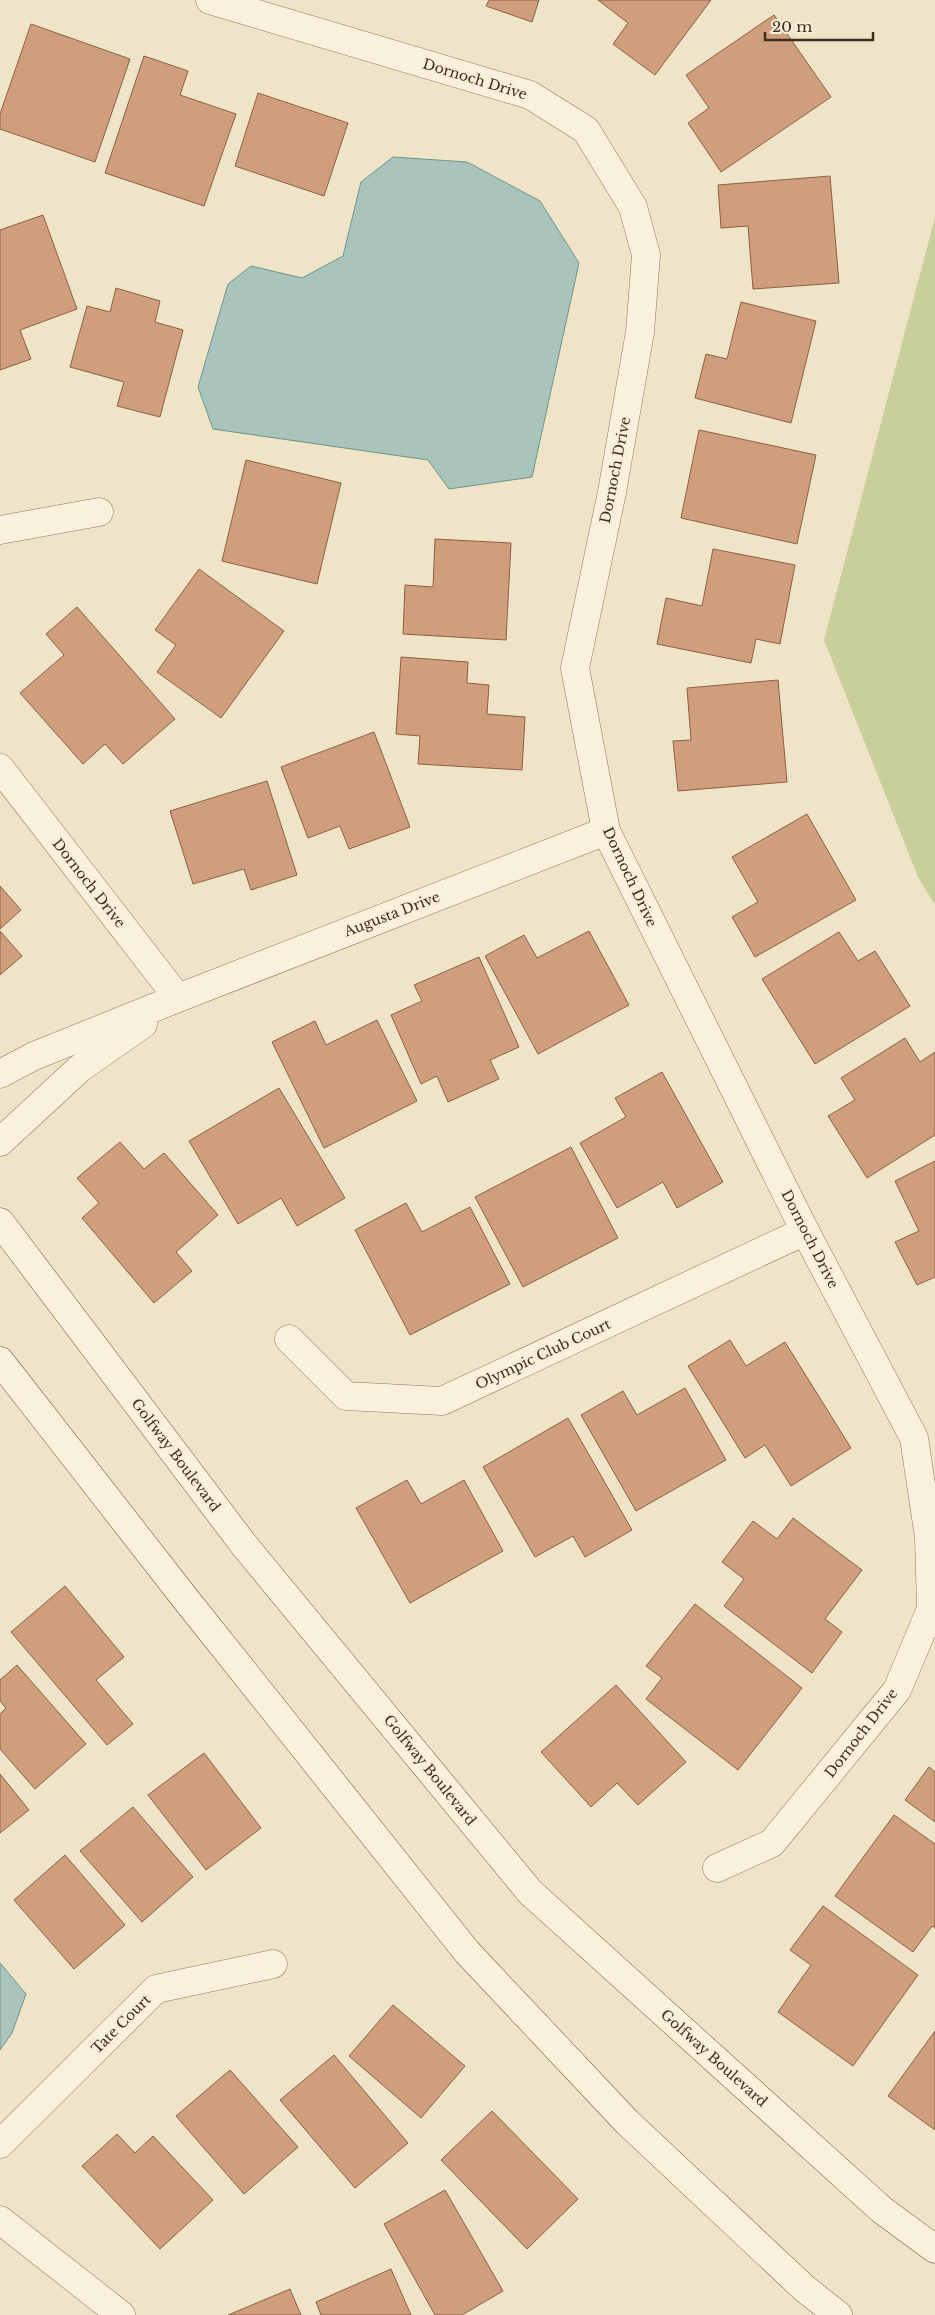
<svg xmlns="http://www.w3.org/2000/svg" width="935" height="2315" font-family="'Libre Baskerville',serif">
<style>
.green{fill:#c9cf9b}
.water{fill:#a9c4bc;stroke:#6f938a}
.building{fill:#cf9f7d;stroke:#8d5f41}
.lines{fill:none;stroke-linecap:round;stroke-linejoin:round}
.street-casing{stroke:#8d765c;stroke-width:29}
.secondary-casing{stroke:#6f573f;stroke-width:29}
.street{stroke:#faf1dc;stroke-width:28}
.secondary{stroke:#faf1dc;stroke-width:28}
.labels{text-anchor:middle;stroke-width:5;stroke-linejoin:round;paint-order:stroke}
.street-label{font-size:14px;fill:#3d2e20;stroke:#f7eed8}
</style>
<rect width="100%" height="100%" fill="#f0e4c8"/>
<polygon class="green" points="935,217 935,905 918,877 824,640"/>
<g class="water">
<polygon points="393,157 467,162 540,201 579,263 532,477 449,489 428,460 213,429 198,387 228,284 251,266 302,278 343,256 361,182"/>
<polygon points="0,1963 26,1994 12,2033 0,2050"/>
</g>
<g class="building">
<polygon points="489,0 539,0 532,22 486,6"/>
<polygon points="598,0 711,0 655,75 613,44 628,23"/>
<polygon points="774,15 831,97 721,172 688,123 709,108 686,75"/>
<polygon points="31,24 130,59 95,162 0,129 0,114"/>
<polygon points="144,56 188,71 180,95 236,114 204,206 105,173"/>
<polygon points="258,93 348,123 324,196 235,166"/>
<polygon points="830,176 839,283 753,289 748,226 721,228 718,185"/>
<polygon points="43,215 77,309 20,330 31,359 0,370 0,230"/>
<polygon points="116,288 160,301 155,322 183,330 160,417 117,406 124,382 70,367 87,306 110,312"/>
<polygon points="741,302 816,321 791,423 695,398 706,354 727,359"/>
<polygon points="699,430 816,455 797,544 681,518"/>
<polygon points="246,460 341,483 317,584 222,561"/>
<polygon points="435,539 511,543 506,640 403,634 405,585 433,587"/>
<polygon points="713,549 795,565 780,644 756,639 751,663 657,644 666,598 702,606"/>
<polygon points="199,569 284,631 221,718 157,672 176,645 155,630"/>
<polygon points="77,607 175,719 123,764 105,744 83,764 20,693 64,655 46,634"/>
<polygon points="401,657 468,662 467,683 489,685 487,714 525,717 522,770 418,764 420,736 396,734"/>
<polygon points="778,680 787,782 678,791 673,741 691,740 687,688"/>
<polygon points="374,732 410,827 349,849 340,826 308,838 281,767"/>
<polygon points="267,781 297,875 251,890 244,869 193,884 170,811"/>
<polygon points="807,814 856,900 755,957 732,917 758,902 732,857"/>
<polygon points="0,886 21,910 0,929"/>
<polygon points="0,931 22,956 0,975"/>
<polygon points="589,931 629,1005 538,1054 485,956 524,935 537,958"/>
<polygon points="839,932 858,961 875,951 910,1006 815,1064 762,979"/>
<polygon points="479,957 519,1047 490,1060 499,1079 448,1102 437,1076 421,1084 391,1015 422,1001 414,985"/>
<polygon points="377,1020 417,1101 324,1148 272,1042 315,1021 326,1045"/>
<polygon points="905,1038 920,1062 935,1052 935,1135 867,1178 828,1116 855,1100 841,1078"/>
<polygon points="662,1072 723,1182 677,1208 663,1182 617,1208 580,1143 626,1117 615,1098"/>
<polygon points="279,1088 345,1198 297,1226 281,1198 238,1224 189,1141"/>
<polygon points="120,1142 144,1169 164,1153 218,1215 176,1252 192,1271 154,1303 82,1218 99,1203 77,1178"/>
<polygon points="571,1147 618,1238 523,1287 475,1197"/>
<polygon points="935,1161 935,1277 917,1285 895,1242 919,1231 895,1181"/>
<polygon points="406,1203 422,1232 470,1207 510,1284 410,1335 355,1230"/>
<polygon points="730,1340 746,1366 785,1342 851,1448 791,1486 765,1445 745,1458 688,1366"/>
<polygon points="685,1388 726,1460 636,1511 581,1415 623,1391 637,1415"/>
<polygon points="568,1418 632,1530 585,1557 573,1536 535,1557 483,1467"/>
<polygon points="407,1480 421,1504 464,1480 503,1551 410,1603 356,1508"/>
<polygon points="793,1518 862,1570 825,1619 842,1632 812,1673 724,1606 744,1579 722,1562 753,1521 777,1539"/>
<polygon points="65,1586 124,1657 96,1680 133,1724 107,1745 11,1632"/>
<polygon points="695,1604 802,1688 738,1770 646,1699 662,1678 646,1666"/>
<polygon points="17,1665 86,1744 35,1789 0,1749 0,1714 6,1708 0,1701 0,1680"/>
<polygon points="616,1685 686,1762 638,1805 617,1783 591,1807 541,1752"/>
<polygon points="204,1753 261,1828 206,1870 148,1795"/>
<polygon points="929,1767 935,1772 935,1822 905,1800"/>
<polygon points="0,1774 29,1810 0,1833"/>
<polygon points="133,1807 193,1877 142,1922 80,1851"/>
<polygon points="894,1815 935,1844 935,1928 932,1926 913,1952 835,1896"/>
<polygon points="65,1855 125,1925 74,1969 14,1900"/>
<polygon points="823,1906 918,1975 853,2066 778,2012 811,1965 790,1950"/>
<polygon points="393,2005 465,2066 421,2118 349,2056"/>
<polygon points="935,2031 935,2130 888,2096"/>
<polygon points="334,2055 408,2143 355,2188 280,2100"/>
<polygon points="230,2070 298,2147 244,2194 176,2116"/>
<polygon points="492,2111 578,2199 527,2249 441,2160"/>
<polygon points="117,2134 135,2153 153,2136 213,2200 160,2249 82,2166"/>
<polygon points="445,2190 503,2291 462,2315 435,2315 384,2224"/>
<polygon points="391,2269 411,2315 321,2315 316,2302"/>
<polygon points="290,2289 301,2315 228,2315"/>
</g>
<g class="lines">
<g class="street-casing">
<g id="street">
<polyline points="210,0 530,95 586,130 633,207 646,255 640,332 612,492 575,668 606,831 805,1231 914,1438 929,1537 931,1609 897,1690 772,1843 717,1868"/>
<polyline points="0,530 99,512"/>
<polyline points="0,768 178,998"/>
<polyline points="0,1074 34,1056 178,998 606,831"/>
<polyline points="0,1142 79,1069 143,1024"/>
<polyline points="289,1339 346,1396 442,1401 805,1231"/>
<polyline points="0,2144 156,1989 273,1964"/>
<polyline points="0,2220 121,2315"/>
</g>
</g>
<g class="secondary-casing">
<g id="secondary">
<polyline points="0,1222 244,1545 530,1892 882,2210 935,2249"/>
<polyline points="0,1361 184,1597 467,1952 627,2122 804,2288 838,2315"/>
</g>
</g>
<use href="#street" class="street"/>
<use href="#secondary" class="secondary"/>
</g>
<g class="labels">
<g class="street-label">
<text transform="translate(475 79) rotate(17)" y="5">Dornoch Drive</text>
<text transform="translate(615 470) rotate(-79)" y="5">Dornoch Drive</text>
<text transform="translate(630 877) rotate(65)" y="5">Dornoch Drive</text>
<text transform="translate(89 883) rotate(52)" y="5">Dornoch Drive</text>
<text transform="translate(392 914) rotate(-21)" y="5">Augusta Drive</text>
<text transform="translate(810 1239) rotate(63)" y="5">Dornoch Drive</text>
<text transform="translate(543 1354) rotate(-25)" y="5">Olympic Club Court</text>
<text transform="translate(176 1455) rotate(53)" y="5">Golfway Boulevard</text>
<text transform="translate(861 1733) rotate(-52)" y="5">Dornoch Drive</text>
<text transform="translate(430 1770) rotate(51)" y="5">Golfway Boulevard</text>
<text transform="translate(121 2024) rotate(-45)" y="5">Tate Court</text>
<text transform="translate(714 2058) rotate(42)" y="5">Golfway Boulevard</text>
</g>
</g>
<path d="M765 32v8h108v-8" fill="none" stroke="#3d2e20" stroke-width="2.5"/>
<text x="772" y="32" font-size="15" fill="#3d2e20" stroke="#f7eed8" stroke-width="4" paint-order="stroke">20 m</text>
</svg>
